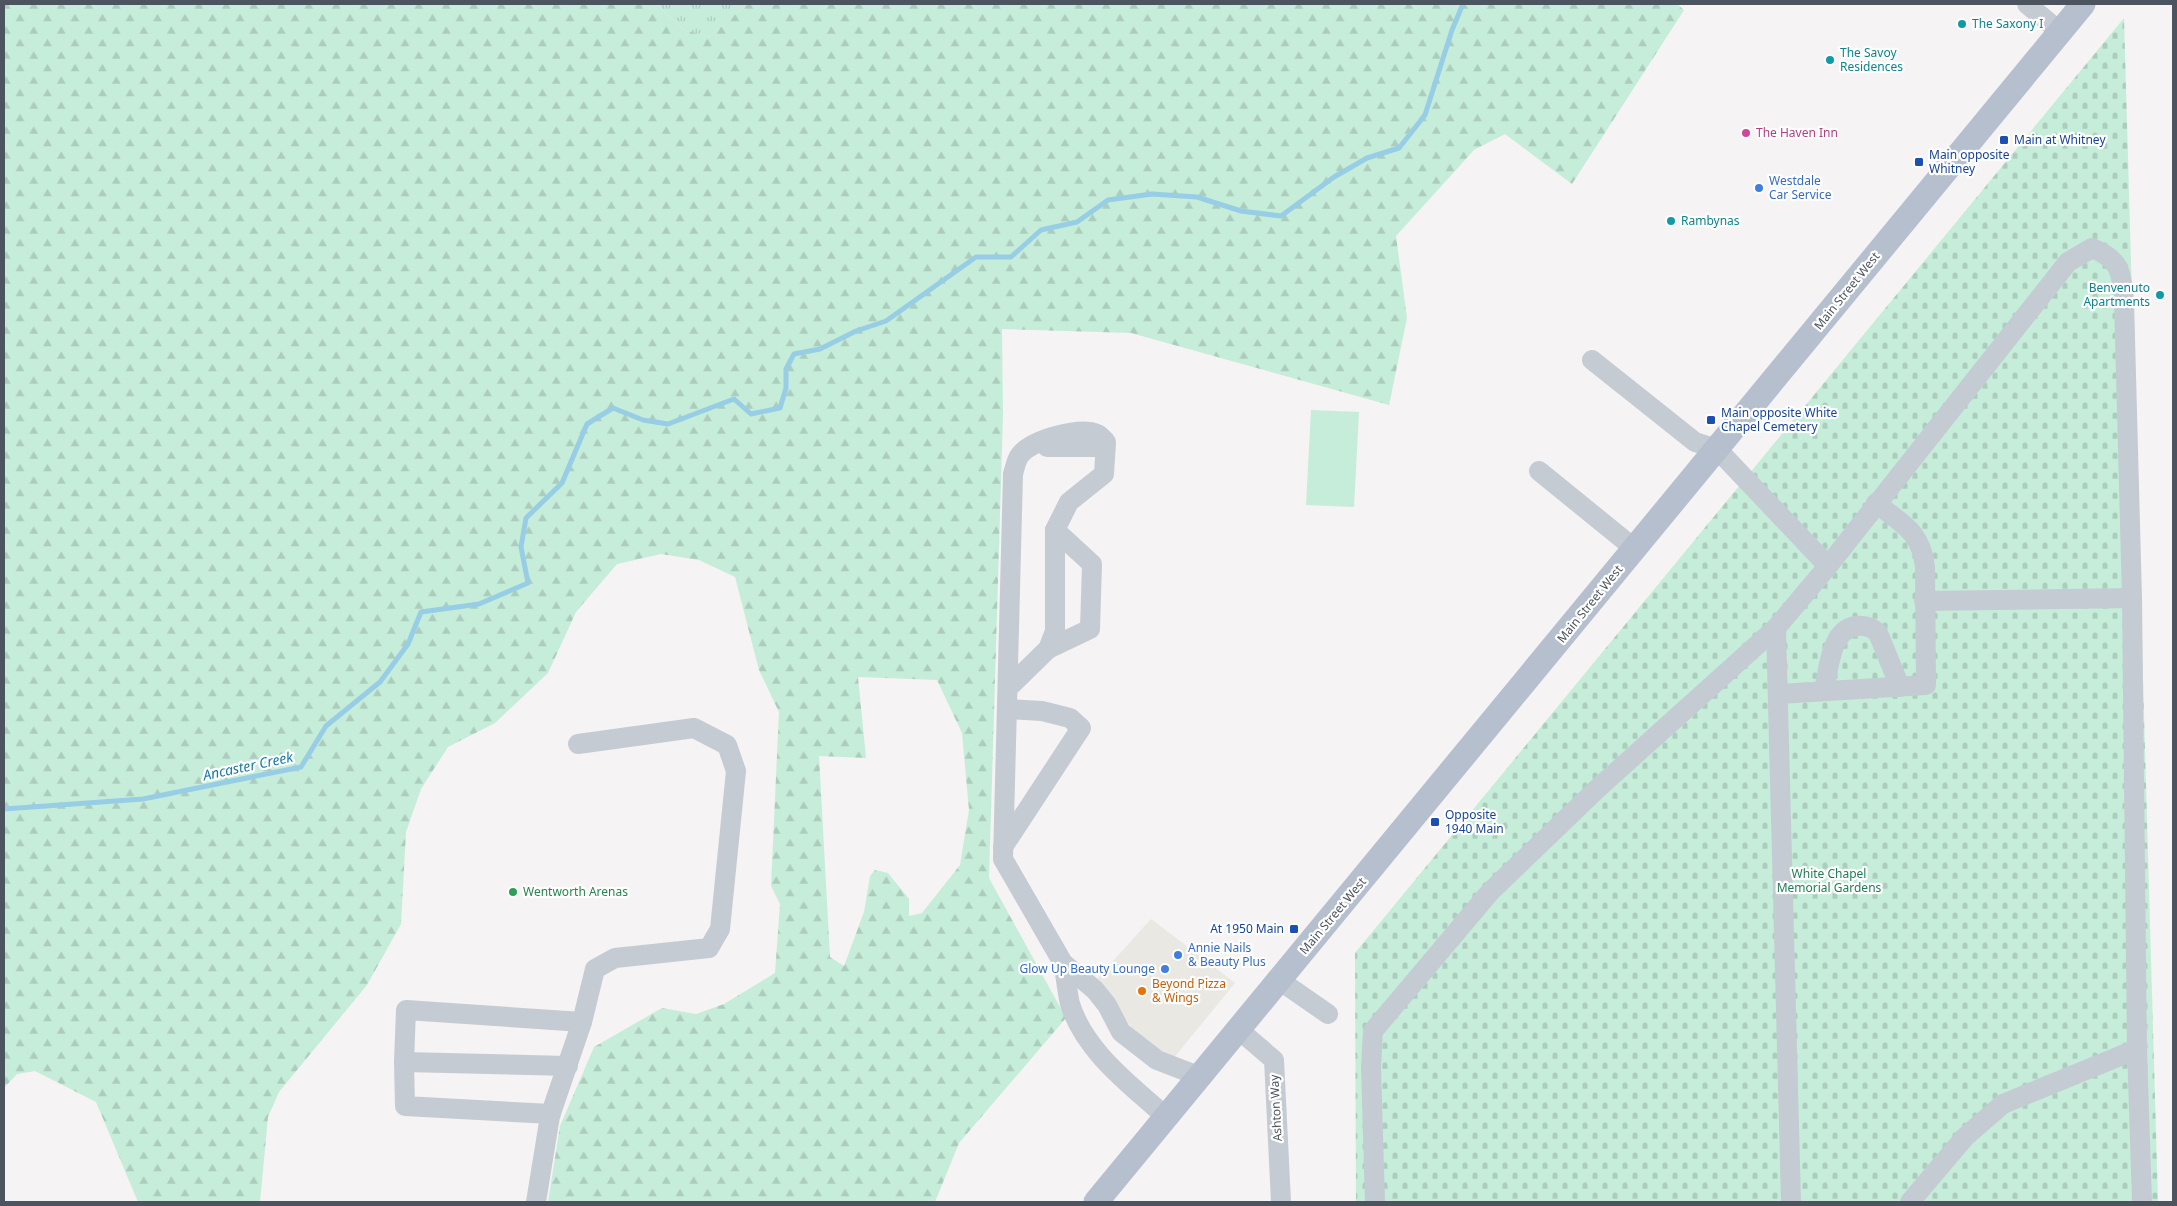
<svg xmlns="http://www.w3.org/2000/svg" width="2177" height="1206" font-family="'Noto Sans',sans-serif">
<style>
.commercial{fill:#eae8e2}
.grass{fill:url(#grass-tufts)}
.forest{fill:url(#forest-firs);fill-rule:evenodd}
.cemetery{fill:url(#cemetery-stones)}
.pitch{fill:#c6edd9}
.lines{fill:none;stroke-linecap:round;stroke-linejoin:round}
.stream{stroke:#97cee6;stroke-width:5}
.minor{stroke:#c5cbd3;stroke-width:20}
.major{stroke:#b5bfce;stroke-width:25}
.culture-dot{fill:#0f9aa8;stroke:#fff;stroke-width:2}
.hotel-dot{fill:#d1479c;stroke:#fff;stroke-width:2}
.transit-dot{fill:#1a4fb4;stroke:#fff;stroke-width:2}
.shop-dot{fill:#3f7fe0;stroke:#fff;stroke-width:2}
.leisure-dot{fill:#2e9e5b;stroke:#fff;stroke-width:2}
.food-dot{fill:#e8710a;stroke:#fff;stroke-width:2}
.labels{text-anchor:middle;stroke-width:4.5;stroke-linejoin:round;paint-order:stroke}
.culture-label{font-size:12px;fill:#0d838f;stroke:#fff;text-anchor:start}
.hotel-label{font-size:12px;fill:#b23c85;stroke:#fff;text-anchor:start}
.transit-label{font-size:12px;fill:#164399;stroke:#fff;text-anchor:start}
.shop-label{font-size:12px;fill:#366cbe;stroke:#fff;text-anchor:start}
.street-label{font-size:12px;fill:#4c545f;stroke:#fff}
.park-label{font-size:12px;fill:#207c57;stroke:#fff}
.leisure-label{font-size:12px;fill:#27864d;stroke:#fff;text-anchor:start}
.food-label{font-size:12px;fill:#c56008;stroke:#fff;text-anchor:start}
.water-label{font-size:14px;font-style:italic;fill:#1979a4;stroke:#fff}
</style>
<defs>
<pattern id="grass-tufts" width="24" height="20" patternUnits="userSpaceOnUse" patternTransform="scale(1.25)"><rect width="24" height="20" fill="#c6edd9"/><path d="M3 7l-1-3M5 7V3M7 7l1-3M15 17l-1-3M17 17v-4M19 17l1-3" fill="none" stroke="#accdbd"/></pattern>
<pattern id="forest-firs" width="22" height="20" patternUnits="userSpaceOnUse" patternTransform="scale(1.25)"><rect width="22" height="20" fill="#c6edd9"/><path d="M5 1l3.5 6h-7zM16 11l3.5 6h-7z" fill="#accdbd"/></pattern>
<pattern id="cemetery-stones" width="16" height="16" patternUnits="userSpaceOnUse" patternTransform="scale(1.25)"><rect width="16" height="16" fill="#c6edd9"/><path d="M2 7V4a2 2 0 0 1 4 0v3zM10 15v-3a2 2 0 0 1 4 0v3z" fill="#accdbd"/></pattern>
</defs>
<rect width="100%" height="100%" fill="#f5f3f3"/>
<polygon class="commercial" points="1151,919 1235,983 1172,1060 1135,1032 1096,980"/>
<polygon class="grass" points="656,4 747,4 709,37 683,29"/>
<path class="forest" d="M4 4H656L683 29 709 37 747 4H1677L1684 10 1572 184 1505 134 1474 150 1396 236 1407 318 1389 405 1131 333 1002 329 1003 415 989 878 1066 1018 959 1143 935 1202H548L560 1126 594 1047 662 1008 696 1014 724 1004 775 973 780 904 771 886 779 712 759 670 735 577 699 560 661 554 617 564 576 612 548 673 495 723 448 747 421 789 406 832 401 924 367 985 279 1092 268 1117 260 1202H138L96 1102 35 1071 17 1074 4 1088ZM858 677 937 680 962 733 969 810 960 865 922 913 909 916V899L888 873 875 870 870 876 864 912 844 966 830 957 819 756 866 758Z"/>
<polygon class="cemetery" points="2124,18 2158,1202 1356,1202 1355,953"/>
<polygon class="pitch" points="1311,410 1359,412 1354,507 1306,505"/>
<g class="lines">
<polyline class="stream" points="4,809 143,799 301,767 326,726 380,682 408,644 421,612 479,604 528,583 521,547 526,518 562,483 587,424 613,408 643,420 668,424 734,399 751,414 780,408 786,388 786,369 794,354 820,349 856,331 886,321 976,257 1011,257 1041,230 1077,222 1108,200 1152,194 1197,197 1241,211 1281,216 1334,177 1367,158 1399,148 1425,115 1452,30 1463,4"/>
<g class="minor">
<polyline points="2027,4 2060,32"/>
<polyline points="1592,360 1695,442 1717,449 1828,566"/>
<polyline points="1047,447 1098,447"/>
<polyline points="1539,471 1635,549"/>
<polyline points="1924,601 2132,598"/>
<polyline points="1776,628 1791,1202"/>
<polyline points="1048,649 1090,629 1092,564 1055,530"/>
<path d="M1008 688 1048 649 1055 631V530L1069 502 1104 474 1106 442C1103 439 1100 435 1097 434 1080 426 1031 440 1020 455 1016 460 1015 468 1013 474L1003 859 1063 963 1095 990 1107 1005 1121 1032 1157 1060 1201 1077"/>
<path d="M1824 690C1829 669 1830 630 1856 626 1865 625 1872 627 1878 633L1900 687"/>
<path d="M1779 694 1926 685 1925 567C1921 531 1902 524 1876 503"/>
<polyline points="1003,847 1081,728 1070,718 1042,711 1008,709"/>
<path d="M1063 963C1066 976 1067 991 1070 1004 1085 1052 1131 1085 1166 1117"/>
<polyline points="1279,980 1328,1014"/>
<polyline points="1239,1030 1274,1060 1281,1202"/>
<polyline points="404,1062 568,1066"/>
<polyline points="551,1114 405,1106 404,1062 406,1010 582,1022"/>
<polyline points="536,1202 550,1116 582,1022 595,969 615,958 709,948 720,929 736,771 727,745 694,728 578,744"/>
<path d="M1375 1202 1371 1067 1373 1031 1490 892 1597 789 1776 628 1828 566 2068 262 2092 248C2121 260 2121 271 2124 301L2132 598 2137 1049 2142 1202"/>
<polyline points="1910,1202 1965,1137 2003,1104 2137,1049"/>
</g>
<polyline class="major" points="1096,1202 2083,4"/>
</g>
<g class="culture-dot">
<circle cx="1962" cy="24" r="5"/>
<circle cx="1830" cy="60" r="5"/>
<circle cx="1671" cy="221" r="5"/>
<circle cx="2160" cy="295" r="5"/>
</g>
<circle class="hotel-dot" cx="1746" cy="133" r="5"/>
<g class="transit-dot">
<rect x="1999" y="135" width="10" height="10" rx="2.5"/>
<rect x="1914" y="157" width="10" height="10" rx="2.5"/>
<rect x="1706" y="415" width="10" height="10" rx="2.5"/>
<rect x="1430" y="817" width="10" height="10" rx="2.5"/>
<rect x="1289" y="924" width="10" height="10" rx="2.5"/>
</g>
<g class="shop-dot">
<circle cx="1759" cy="188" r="5"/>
<circle cx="1178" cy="955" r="5"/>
<circle cx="1165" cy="969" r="5"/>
</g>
<circle class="leisure-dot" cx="513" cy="892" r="5"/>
<circle class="food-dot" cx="1142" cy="991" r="5"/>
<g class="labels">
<g class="culture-label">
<text x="1972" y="28">The Saxony I</text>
<text x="1840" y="57">The Savoy<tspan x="1840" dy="14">Residences</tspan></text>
<text x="1681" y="225">Rambynas</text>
<text x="2150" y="292" text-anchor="end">Benvenuto<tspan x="2150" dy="14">Apartments</tspan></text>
</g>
<g class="hotel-label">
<text x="1756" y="137">The Haven Inn</text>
</g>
<g class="transit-label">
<text x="2014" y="144">Main at Whitney</text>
<text x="1929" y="159">Main opposite<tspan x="1929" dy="14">Whitney</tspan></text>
<text x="1721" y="417">Main opposite White<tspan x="1721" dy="14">Chapel Cemetery</tspan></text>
<text x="1445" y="819">Opposite<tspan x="1445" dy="14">1940 Main</tspan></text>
<text x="1284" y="933" text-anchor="end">At 1950 Main</text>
</g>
<g class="shop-label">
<text x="1769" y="185">Westdale<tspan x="1769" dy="14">Car Service</tspan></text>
<text x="1188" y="952">Annie Nails<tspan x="1188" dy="14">&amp; Beauty Plus</tspan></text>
<text x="1155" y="973" text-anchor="end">Glow Up Beauty Lounge</text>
</g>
<g class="street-label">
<text transform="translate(1847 291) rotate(-51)" y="4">Main Street West</text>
<text transform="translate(1590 604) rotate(-51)" y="4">Main Street West</text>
<text transform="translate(1333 916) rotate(-50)" y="4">Main Street West</text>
<text transform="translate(1276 1108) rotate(-93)" y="4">Ashton Way</text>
</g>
<g class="park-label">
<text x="1829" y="878">White Chapel<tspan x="1829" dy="14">Memorial Gardens</tspan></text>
</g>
<g class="leisure-label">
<text x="523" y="896">Wentworth Arenas</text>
</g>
<g class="food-label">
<text x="1152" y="988">Beyond Pizza<tspan x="1152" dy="14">&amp; Wings</tspan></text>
</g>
<g class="water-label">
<text transform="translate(248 766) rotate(-12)" y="5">Ancaster Creek</text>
</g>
</g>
<rect width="2177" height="1206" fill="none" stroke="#4c545f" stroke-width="10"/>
</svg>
